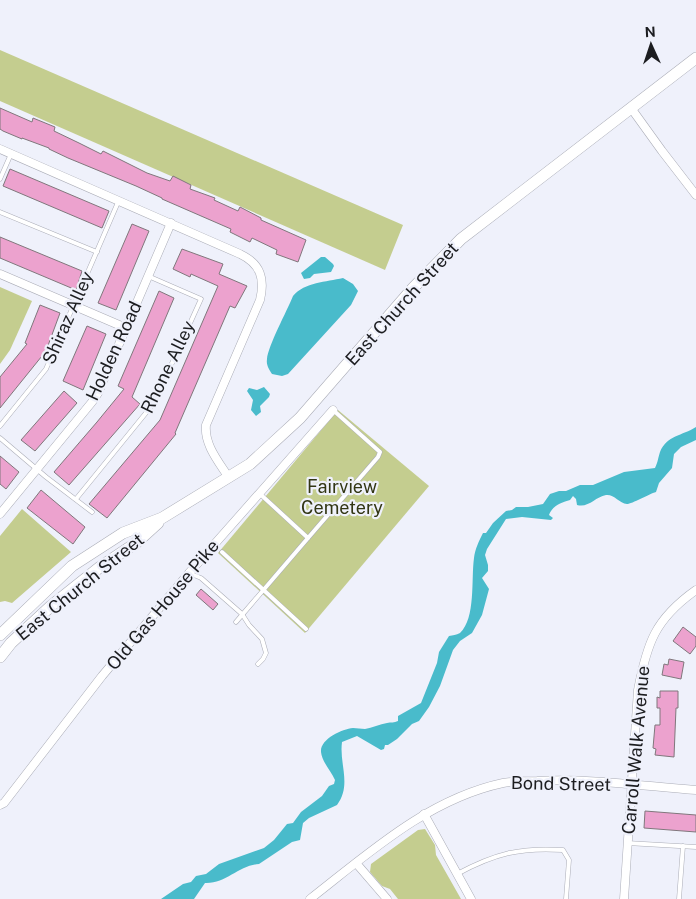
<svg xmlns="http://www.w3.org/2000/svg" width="696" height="899" font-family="'Public Sans',sans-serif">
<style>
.green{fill:#c4cd8f}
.water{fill:#49bbcb}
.building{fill:#eca2ce;stroke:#80777c}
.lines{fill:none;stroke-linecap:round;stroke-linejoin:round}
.lane-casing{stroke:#abadb7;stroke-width:5}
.street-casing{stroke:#abadb7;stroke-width:9}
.secondary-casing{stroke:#abadb7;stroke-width:12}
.lane{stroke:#fff;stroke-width:4}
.street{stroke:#fff;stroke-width:8}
.secondary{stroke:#fff;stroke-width:11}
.labels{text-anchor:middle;stroke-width:4.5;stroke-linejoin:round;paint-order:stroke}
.street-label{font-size:18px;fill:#1c1d20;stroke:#eff1fb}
.park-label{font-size:18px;fill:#323614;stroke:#eff1fb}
</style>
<rect width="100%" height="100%" fill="#eff1fb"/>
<g class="green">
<polygon points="0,50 403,225 385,270 0,101"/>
<polygon points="0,287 32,301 10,350 0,364"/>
<polygon points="338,410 429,486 305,633 218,553"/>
<polygon points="22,509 71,552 12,603 5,601 0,602 0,536"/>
<polygon points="425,829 435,845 436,855 461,899 398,899 390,889 382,886 370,872 371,864 418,830"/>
</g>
<g class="water">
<polygon points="321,257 325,257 333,264 334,266 331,272 314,274 310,278 304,279 301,273"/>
<path d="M343 278 353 284 358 291 351 305 288 374 282 376 272 374C269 369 266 365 267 359 268 346 287 311 293 296 305 282 326 282 343 278Z"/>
<polygon points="264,387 270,394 269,397 260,406 261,412 256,416 251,410 253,400 247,391 249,388 257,390"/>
<path d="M696 427V440L681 447 674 454 672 468 659 483 656 492C649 494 632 504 627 504 619 503 614 494 606 495 595 497 589 508 577 505L576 499 573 496 570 500C562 502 552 506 549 515L553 518 551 520 522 517 506 519 487 549 485 555 488 565V571L482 578 489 589 482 615 472 633 460 641 453 650 440 686 429 707 419 721 412 724 397 739 388 745H385L384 749 381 750 357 736 342 742C339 764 352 785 337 805L309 818 303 823 300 840 292 842 259 864C239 865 226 884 205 883L194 899H161L183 884 191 882 196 876 206 874 219 864 264 848 274 840 287 824 293 823 301 812 322 796 329 786 334 784 335 780C331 771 322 762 321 752 320 739 342 729 353 728 357 728 361 729 365 729 372 728 380 724 387 723 391 722 394 723 398 721V716L421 703 437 663 439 652 449 636C453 635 456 635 460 633 476 618 471 579 474 558 475 549 479 541 483 533H486L493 523 506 511 512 510 516 507H528L543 504 550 494 559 491H566L580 485H593L624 472 655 468C658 462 658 458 660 452 667 435 682 436 696 427Z"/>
</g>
<g class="building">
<polygon points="0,108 32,122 33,118 55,127 54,131 79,143 101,154 103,151 147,173 170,181 173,176 191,185 190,189 215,198 214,200 238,211 240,207 261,218 261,220 306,240 298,262 276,254 277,250 252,238 250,242 230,232 231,229 162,199 162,198 136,186 68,158 49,149 49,148 22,138 22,139 3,131 0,129"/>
<polygon points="10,169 109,211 102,228 3,186"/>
<polygon points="132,224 149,231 116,310 98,303"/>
<polygon points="0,237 82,271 76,290 0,258"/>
<polygon points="182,249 223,264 219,274 247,286 235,308 230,306 175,433 176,434 107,518 89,504 160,420 218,286 191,274 190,277 173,269"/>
<polygon points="159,291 174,298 132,397 140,404 69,485 54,472 97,422 124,389 118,386"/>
<polygon points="40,305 60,313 46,351 0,408 0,377 27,344 25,343"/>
<polygon points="87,326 106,334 83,390 63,381"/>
<polygon points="64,391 77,403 35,451 21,440"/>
<polygon points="0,456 19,472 6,489 0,484"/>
<polygon points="41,490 85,527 73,544 27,508"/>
<polygon points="201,589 218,604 213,610 196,595"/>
<polygon points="683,627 696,637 696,646 690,654 673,641"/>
<polygon points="669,659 684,662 681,679 662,675 664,664 668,665"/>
<polygon points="660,691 678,691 678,708 676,708 674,757 655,755 656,749 653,748 655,725 660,725 660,708 657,708 657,697 660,698"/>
<polygon points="645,811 696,815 696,832 644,828"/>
</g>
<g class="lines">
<g class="lane-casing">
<g id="lane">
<polyline points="0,179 11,154"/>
<polyline points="0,212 97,252"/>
<polyline points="0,426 46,369 119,200"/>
<polyline points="0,438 46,477 92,512"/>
<polyline points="259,493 308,538 378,457 380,452 333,410"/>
<polyline points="76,499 154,403 201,299 148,276"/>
<polyline points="222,552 306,629"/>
<polyline points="189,573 201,578 242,614 249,625 262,639 266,653 263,659 258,664"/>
<polyline points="236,622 308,538"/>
<polyline points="627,843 696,847"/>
<path d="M457 874C494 854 520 847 563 850L569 860 566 899"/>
<polyline points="679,899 683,846"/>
</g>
</g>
<g class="street-casing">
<g id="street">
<polyline points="631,108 662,151 696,195"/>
<path d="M0 149 240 254C261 264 265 279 260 300L206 425C204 445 219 462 229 478"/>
<polyline points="0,274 126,328"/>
<polyline points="0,514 92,402 98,393 171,223"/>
<polyline points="0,805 4,803 102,676 189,573 333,410"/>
<polyline points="424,814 471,899"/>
<polyline points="356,863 387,899"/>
<path d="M310 899C369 853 428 799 503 783 514 781 526 781 537 781 590 778 643 786 696 790"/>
<path d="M624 899 638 690C647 643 655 619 696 590"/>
</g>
</g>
<g class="secondary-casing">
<g id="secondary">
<polyline points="0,635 72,566 123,533 162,518 250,464 300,418 413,288 461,239 696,58"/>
<polyline points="0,657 11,643 51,606 100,567 136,543 158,523"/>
</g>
</g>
<use href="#lane" class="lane"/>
<use href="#street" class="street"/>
<use href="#secondary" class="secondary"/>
</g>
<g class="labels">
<g class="street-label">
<text transform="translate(402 304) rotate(-48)" y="6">East Church Street</text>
<text transform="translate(68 318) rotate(-66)" y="6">Shiraz Alley</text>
<text transform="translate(114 351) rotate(-65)" y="6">Holden Road</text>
<text transform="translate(168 367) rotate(-64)" y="6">Rhone Alley</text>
<text transform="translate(80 587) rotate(-39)" y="6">East Church Street</text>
<text transform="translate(163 605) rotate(-50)" y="6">Old Gas House Pike</text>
<text transform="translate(636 750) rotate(-85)" y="6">Carroll Walk Avenue</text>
<text transform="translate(561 784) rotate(1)" y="6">Bond Street</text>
</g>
<g class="park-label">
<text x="342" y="493">Fairview<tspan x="342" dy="21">Cemetery</tspan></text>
</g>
</g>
<g transform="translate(651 45) rotate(357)" stroke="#eff1fb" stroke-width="4" paint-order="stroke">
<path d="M0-4L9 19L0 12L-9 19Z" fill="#1c1d20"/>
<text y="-8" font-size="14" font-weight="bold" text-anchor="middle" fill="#1c1d20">N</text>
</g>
</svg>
